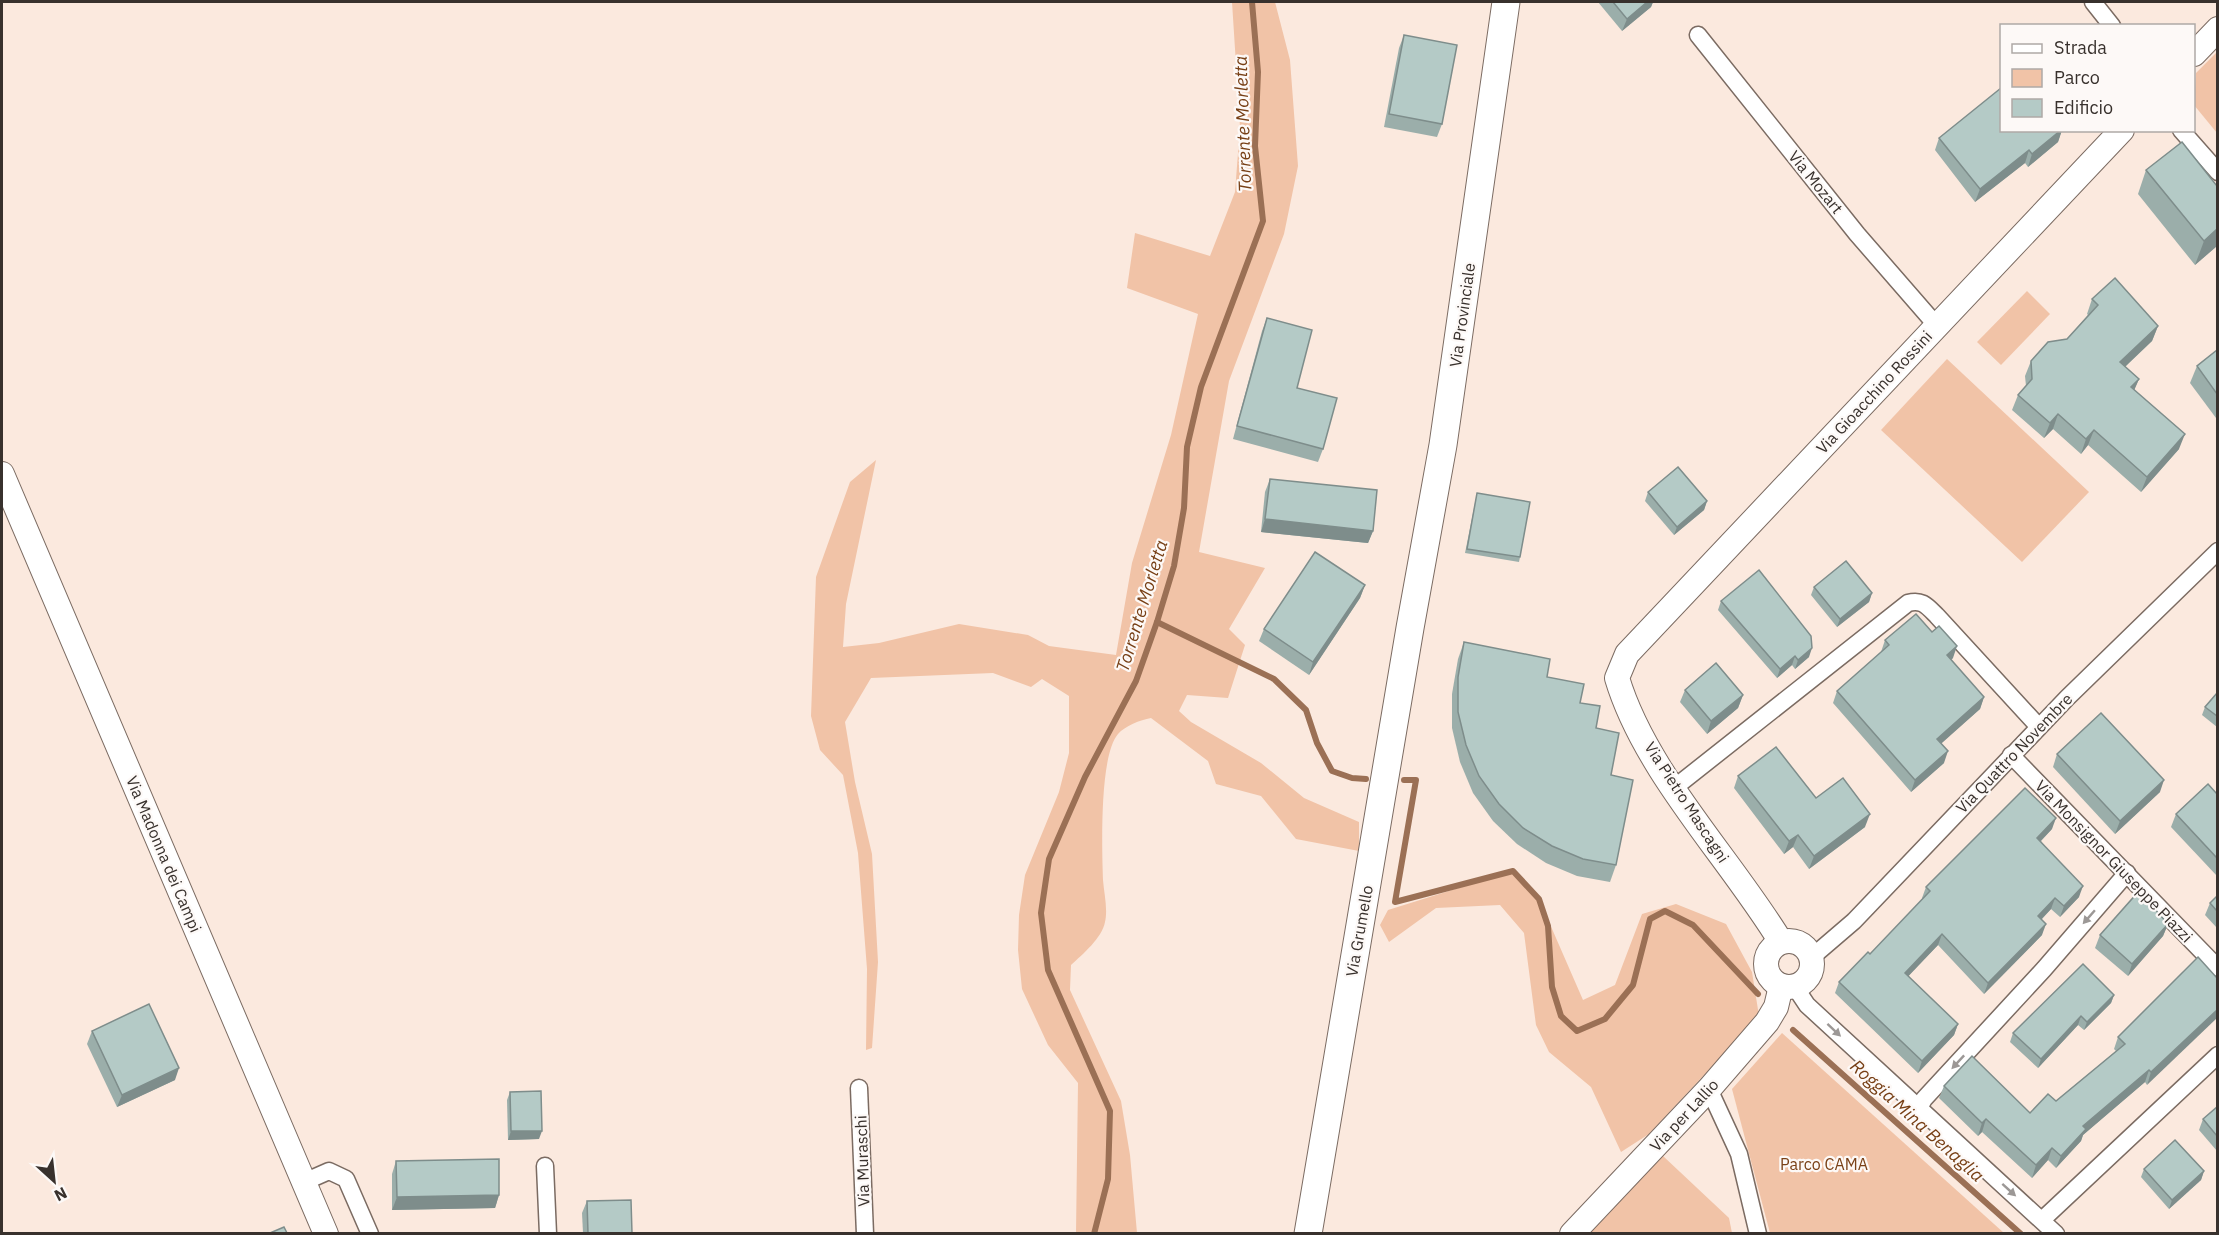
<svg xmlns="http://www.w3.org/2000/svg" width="2219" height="1235" font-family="'IBM Plex Sans',sans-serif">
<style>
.green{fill:#f1c3a7}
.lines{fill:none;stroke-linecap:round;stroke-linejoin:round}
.stream{stroke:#9b7055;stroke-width:6}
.street-casing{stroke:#7b6b62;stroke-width:19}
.secondary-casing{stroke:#7b6b62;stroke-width:26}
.primary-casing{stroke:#7b6b62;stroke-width:29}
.street{stroke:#fff;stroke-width:16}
.secondary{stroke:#fff;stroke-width:24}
.primary{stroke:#fff;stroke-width:27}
.wall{fill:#9baeaa}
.shaded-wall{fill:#7e8d8b}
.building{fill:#b4cac6;stroke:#7e8d8b;stroke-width:1.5}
.oneway{fill:#9c9896}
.labels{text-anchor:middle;stroke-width:4.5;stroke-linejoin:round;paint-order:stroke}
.street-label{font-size:16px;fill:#38312d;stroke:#fdf9f7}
.park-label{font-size:16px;fill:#7a4117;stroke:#fdf9f7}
.water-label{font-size:18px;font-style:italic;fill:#773f15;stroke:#fdf9f7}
</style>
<rect width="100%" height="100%" fill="#fbe9de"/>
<g class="green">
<path d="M1232 2H1275L1290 60 1298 166 1284 234 1229 381 1199 552 1265 568 1229 629 1245 645 1228 698 1187 695 1179 711 1191 722 1261 763 1304 798 1359 822V851L1296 839 1261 796 1216 784 1208 761 1151 718C1140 720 1125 726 1118 734 1099 756 1102 850 1103 880 1104 893 1108 909 1105 922 1102 938 1083 954 1071 965L1070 990 1121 1101 1130 1155 1137 1233H1076L1078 1083 1048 1045 1022 989 1018 950 1019 915 1025 875 1059 792 1069 753V696L1042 679 1031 687 993 673 871 678 845 722 855 782 872 854 878 962 872 1048 866 1050 867 969 858 853 843 775 820 750 811 716 816 577 850 482 876 460 846 604 843 647 879 643 959 624 1028 635 1049 646 1116 655 1132 563 1171 435 1198 314 1127 288 1135 233 1210 256 1235 192 1240 127Z"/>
<polygon points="2217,52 2217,133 2194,105 2196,73"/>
<polygon points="2027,291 2050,314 2001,365 1977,342"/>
<polygon points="1947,359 2089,492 2022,562 1881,430"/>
<polygon points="1513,871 1539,899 1583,1000 1615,985 1642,914 1676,904 1726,924 1752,972 1759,1016 1649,1134 1621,1152 1591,1087 1549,1052 1536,1025 1524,933 1500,905 1436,908 1389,942 1380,925 1388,910"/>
<polygon points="1782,1033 2004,1233 1770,1233 1732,1089"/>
<polygon points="1663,1156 1729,1218 1732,1233 1588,1234"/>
</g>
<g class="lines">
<g class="stream">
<polyline points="1157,622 1274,679 1306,710 1317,743 1332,771 1352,778 1366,779"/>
<polyline points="1404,780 1416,780 1395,902 1513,871 1539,899 1548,926 1552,987 1561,1016 1577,1031 1605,1019 1633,985 1650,919 1665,911 1693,925 1758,994"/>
<polyline points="1793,1030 2021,1234"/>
<polyline points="1094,1234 1108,1179 1110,1111 1048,970 1041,913 1049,859 1085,777 1136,681 1157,622 1174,566 1184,508 1187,447 1201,387 1263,221 1255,146 1258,72 1252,2"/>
</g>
<g class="street-casing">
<g id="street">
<polyline points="2093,2 2112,26"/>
<polyline points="1698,35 1857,234 1937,326"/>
<polyline points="2181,130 2218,172"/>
<polyline points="2011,755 2218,968"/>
<path d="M1674 788 1908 603C1922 599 1927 606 1937 616L2039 727"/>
<polyline points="1812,957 1854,921 2067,698 2218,551"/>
<polyline points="1795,987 1807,1005 2056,1234"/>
<polyline points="859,1088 865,1234"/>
<polyline points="1709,1089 1739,1154 1758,1234"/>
<polyline points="1919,1108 1924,1099 2044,969 2127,873"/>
<polyline points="545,1166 548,1234"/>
<polyline points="304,1182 329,1171 346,1179 370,1234"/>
<polyline points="2042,1220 2218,1055"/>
</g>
</g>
<g class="secondary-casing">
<g id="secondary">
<polyline points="2194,54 2218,29"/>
<polyline points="2,474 326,1234"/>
<circle cx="1789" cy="964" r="23"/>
<path d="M1781 942C1730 858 1645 772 1617 678L1627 654 2122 130"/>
<polyline points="1572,1234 1709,1089 1767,1022 1776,1007 1781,986"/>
</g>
</g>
<g class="primary-casing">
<polyline id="primary" points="1308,1234 1410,628 1443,445 1506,2"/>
</g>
<use href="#street" class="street"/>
<use href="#secondary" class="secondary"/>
<use href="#primary" class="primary"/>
</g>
<g class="wall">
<polygon points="1598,2 1653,2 1651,7 1622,31"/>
<polygon points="1404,35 1442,124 1437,137 1384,127 1399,48"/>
<polygon points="2001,130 2062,130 2058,142 2028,167 2025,163 1975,202 1935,150 1939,138"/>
<polygon points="2146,170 2217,186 2217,246 2195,265 2138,194"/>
<polygon points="2092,299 2158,326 2152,341 2125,367 2139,379 2134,390 2179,449 2141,492 2088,445 2081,454 2053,429 2044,438 2012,410 2018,395 2026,386 2025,376 2031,361 2067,339 2088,315 2087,314"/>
<polygon points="1267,318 1323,449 1318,462 1233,439 1262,331"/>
<polygon points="2217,350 2217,417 2216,418 2190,383 2197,366"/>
<polygon points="1270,479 1373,531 1368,543 1261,532 1265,492"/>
<polygon points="1648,492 1707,501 1704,510 1674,535 1645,501"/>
<polygon points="1477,493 1520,557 1519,562 1465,553"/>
<polygon points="1365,585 1360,598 1309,675 1259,641 1264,629"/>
<polygon points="1814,587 1872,593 1869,602 1837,627 1811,595"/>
<polygon points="1721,601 1809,657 1795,669 1792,665 1777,678 1718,610"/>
<polygon points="1885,640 1953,658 1951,660 1984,697 1980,709 1941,743 1944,763 1911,792 1833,703 1837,691 1881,652"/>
<polygon points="1464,642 1547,677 1580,703 1596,728 1611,775 1616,865 1610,882 1577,876 1546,863 1517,844 1493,821 1473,793 1460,762 1452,728 1452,694 1458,659"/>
<polygon points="1685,690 1743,695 1738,708 1707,734 1680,702"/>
<polygon points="2217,693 2217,727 2202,715 2205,707"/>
<polygon points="2057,754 2160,792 2115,834 2053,767"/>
<polygon points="1738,776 1816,798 1865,827 1809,869 1793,847 1784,854 1734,788"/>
<polygon points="2217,794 2217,876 2171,827 2176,814"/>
<polygon points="2052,829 2041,841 2079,897 2060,917 2051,909 2042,919 2042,935 1984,994 1938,945 1908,976 1958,1024 1954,1035 1918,1073 1835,993 1839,982 1870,954 1923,899 1922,898 1926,887"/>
<polygon points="2217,896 2217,928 2205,915 2210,903"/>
<polygon points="2168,924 2163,936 2128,976 2095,948 2100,935"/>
<polygon points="2198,957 2147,1085 2145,1082 2083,1135 2081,1141 2056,1168 2048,1160 2032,1178 1982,1132 1978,1136 1939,1098 1944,1086 2030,1113 2056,1101 2116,1051 2114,1049 2118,1037"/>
<polygon points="2114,995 2111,1003 2084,1030 2078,1025 2038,1068 2010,1042 2013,1033"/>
<polygon points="92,1031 175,1080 117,1107 87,1044"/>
<polygon points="510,1092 539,1139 508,1140 507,1100"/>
<polygon points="2217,1107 2217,1151 2199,1130 2203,1119"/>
<polygon points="396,1161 499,1195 495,1208 392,1210 392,1174"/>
<polygon points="2144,1169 2204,1171 2201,1180 2169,1209 2141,1177"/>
<polygon points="587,1201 632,1233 583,1233 582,1213"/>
</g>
<g class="shaded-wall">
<polygon points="1647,2 1653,2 1651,7 1622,31 1627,19"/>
<polygon points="2061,130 2062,130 2058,142 2028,167 2032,154"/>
<polygon points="2029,150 2025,163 1975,202 1980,189"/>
<polygon points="2217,229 2217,246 2195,265 2204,241"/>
<polygon points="2158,326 2152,341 2114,377 2120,362"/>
<polygon points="2139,379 2133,393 2131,387"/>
<polygon points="2058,414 2053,429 2044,438 2050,423"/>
<polygon points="2094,430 2088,445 2081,454 2086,439"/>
<polygon points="2185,434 2179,449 2141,492 2147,477"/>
<polygon points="1707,501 1704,510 1674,535 1677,527"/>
<polygon points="1265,519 1373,531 1368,543 1261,532"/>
<polygon points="1365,585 1360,598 1309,675 1313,662"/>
<polygon points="1872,593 1869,602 1837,627 1840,619"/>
<polygon points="1957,646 1953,658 1942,667 1947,655"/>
<polygon points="1812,648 1809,657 1795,669 1798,660"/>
<polygon points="1795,656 1792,665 1777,678 1780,669"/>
<polygon points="1743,695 1738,708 1707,734 1711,721"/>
<polygon points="1984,697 1980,709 1933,751 1937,739"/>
<polygon points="1948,751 1944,763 1911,792 1915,780"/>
<polygon points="2164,780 2160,792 2115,834 2120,821"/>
<polygon points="1870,814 1865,827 1809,869 1814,856"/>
<polygon points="2056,818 2052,829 2033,849 2037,838"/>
<polygon points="1798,835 1793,847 1784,854 1789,841"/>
<polygon points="2083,886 2079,897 2060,917 2064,906"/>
<polygon points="2055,898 2051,909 2034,927 2038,916"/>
<polygon points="2046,924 2042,935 1984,994 1988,983"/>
<polygon points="2168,924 2163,936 2128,976 2132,964"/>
<polygon points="1942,934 1938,945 1901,984 1905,973"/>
<polygon points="2114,995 2111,1003 2084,1030 2087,1022"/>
<polygon points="2217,1010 2217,1018 2147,1085 2151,1072"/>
<polygon points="2081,1016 2078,1025 2038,1068 2041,1059"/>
<polygon points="1958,1024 1954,1035 1918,1073 1922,1061"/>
<polygon points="179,1068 175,1080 117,1107 122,1095"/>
<polygon points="2149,1070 2145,1082 2083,1135 2081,1141 2056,1168 2061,1156 2083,1126"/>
<polygon points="1986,1119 1982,1132 1978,1136 1982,1123"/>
<polygon points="511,1131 542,1131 539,1139 508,1140"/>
<polygon points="2052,1148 2048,1160 2032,1178 2036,1165"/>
<polygon points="2204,1171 2201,1180 2169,1209 2172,1200"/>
<polygon points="499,1195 495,1208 392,1210 397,1197"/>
</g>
<g class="building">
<polygon points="1613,2 1647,2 1627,19"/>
<polygon points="1404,35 1457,45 1442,124 1389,114"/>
<polygon points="2001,88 2001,130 2061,130 2032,154 2029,150 1980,189 1939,138"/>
<polygon points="2182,142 2217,186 2217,229 2204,241 2146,170"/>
<polygon points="2115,278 2158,326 2120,362 2139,379 2131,387 2185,434 2147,477 2094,430 2086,439 2058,414 2050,423 2018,395 2032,379 2031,361 2048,342 2067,339 2098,305 2092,299"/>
<polygon points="1267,318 1312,330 1297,388 1337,398 1323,449 1237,426"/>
<polygon points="2217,350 2217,394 2197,366"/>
<polygon points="1678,467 1707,501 1677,527 1648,492"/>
<polygon points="1270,479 1377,490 1373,531 1265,519"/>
<polygon points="1477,493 1530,502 1520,557 1467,549"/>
<polygon points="1315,552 1365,585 1313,662 1264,629"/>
<polygon points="1846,561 1872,593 1840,619 1814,587"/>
<polygon points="1759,570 1811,636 1812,648 1798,660 1795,656 1780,669 1721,601"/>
<polygon points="1916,614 1932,632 1939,626 1957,646 1947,655 1984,697 1937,739 1948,751 1915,780 1837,691 1889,645 1885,640"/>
<polygon points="1464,642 1550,659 1547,677 1584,684 1580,703 1600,706 1596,728 1619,733 1611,775 1633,780 1616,865 1583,859 1552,846 1523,828 1499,804 1479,776 1466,745 1458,712 1458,677"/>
<polygon points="1716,663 1743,695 1711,721 1685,690"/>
<polygon points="2217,693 2217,716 2205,707"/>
<polygon points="2101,713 2164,780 2120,821 2057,754"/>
<polygon points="1776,747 1816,798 1843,778 1870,814 1814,856 1798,835 1789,841 1738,776"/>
<polygon points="2208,784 2217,794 2217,858 2176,814"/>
<polygon points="2025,788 2056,818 2037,838 2083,886 2064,906 2055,898 2038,916 2046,924 1988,983 1942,934 1905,973 1958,1024 1922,1061 1839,982 1868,952 1870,954 1930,891 1926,887"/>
<polygon points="2139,891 2168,924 2132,964 2100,935"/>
<polygon points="2217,896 2217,911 2210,903"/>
<polygon points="2198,957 2217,978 2217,1010 2151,1072 2149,1070 2083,1126 2086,1129 2061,1156 2052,1148 2036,1165 1986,1119 1982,1123 1944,1086 1972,1056 2030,1113 2048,1094 2056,1101 2125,1044 2118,1037"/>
<polygon points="2083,964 2114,995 2087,1022 2081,1016 2041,1059 2013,1033"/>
<polygon points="149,1004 179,1068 122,1095 92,1031"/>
<polygon points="541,1091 542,1131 511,1131 510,1092"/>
<polygon points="2217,1107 2217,1136 2203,1119"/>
<polygon points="2175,1140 2204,1171 2172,1200 2144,1169"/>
<polygon points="499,1159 499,1195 397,1197 396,1161"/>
<polygon points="631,1200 632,1233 588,1233 587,1201"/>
<polygon points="284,1227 287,1233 270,1233"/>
</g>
<defs><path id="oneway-solid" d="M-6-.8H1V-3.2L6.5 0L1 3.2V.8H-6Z" transform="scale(1.5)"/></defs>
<g class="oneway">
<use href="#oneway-solid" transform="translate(2089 917) rotate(131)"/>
<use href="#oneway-solid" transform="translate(1834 1030) rotate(43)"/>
<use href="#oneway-solid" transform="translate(1958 1062) rotate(133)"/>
<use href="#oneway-solid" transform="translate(2009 1190) rotate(42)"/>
</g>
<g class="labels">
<g class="street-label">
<text transform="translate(1816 182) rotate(51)" y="6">Via Mozart</text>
<text transform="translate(1462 315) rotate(-82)" y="6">Via Provinciale</text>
<text transform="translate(1874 392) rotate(-47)" y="6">Via Gioacchino Rossini</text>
<text transform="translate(2014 753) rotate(-46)" y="6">Via Quattro Novembre</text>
<text transform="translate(1687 802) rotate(57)" y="6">Via Pietro Mascagni</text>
<text transform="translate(164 854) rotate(67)" y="6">Via Madonna dei Campi</text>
<text transform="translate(2114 861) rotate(46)" y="6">Via Monsignor Giuseppe Piazzi</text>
<text transform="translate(1359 931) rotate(-80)" y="6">Via Grumello</text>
<text transform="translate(1684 1115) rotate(-47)" y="6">Via per Lallio</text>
<text transform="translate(862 1161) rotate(-92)" y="6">Via Muraschi</text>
</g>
<g class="park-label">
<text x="1824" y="1170">Parco CAMA</text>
</g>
<g class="water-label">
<text transform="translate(1243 124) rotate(-92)" y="6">Torrente Morletta</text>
<text transform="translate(1142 606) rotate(-73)" y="6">Torrente Morletta</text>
<text transform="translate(1917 1121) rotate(42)" y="6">Roggia Mina Benaglia</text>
</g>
</g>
<rect width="2219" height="1235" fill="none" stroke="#38312d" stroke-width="6"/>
<rect x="2000" y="24" width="195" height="108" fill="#fdf9f7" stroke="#aea9a6" stroke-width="1.5"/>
<rect x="2012" y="44" width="30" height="9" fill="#ffffff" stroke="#aea9a6" stroke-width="1.5"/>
<text x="2054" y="54" font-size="18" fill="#38312d">Strada</text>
<rect x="2012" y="69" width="30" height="18" fill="#f1c3a7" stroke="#aea9a6" stroke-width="1.5"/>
<text x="2054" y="84" font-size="18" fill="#38312d">Parco</text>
<rect x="2012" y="99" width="30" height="18" fill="#b4cac6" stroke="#aea9a6" stroke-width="1.5"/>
<text x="2054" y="114" font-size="18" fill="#38312d">Edificio</text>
<g transform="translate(54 1181) rotate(153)" stroke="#fdf9f7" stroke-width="4.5" paint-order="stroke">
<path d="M0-4.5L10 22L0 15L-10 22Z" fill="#38312d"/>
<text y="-9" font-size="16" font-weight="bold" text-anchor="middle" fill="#38312d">N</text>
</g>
</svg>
